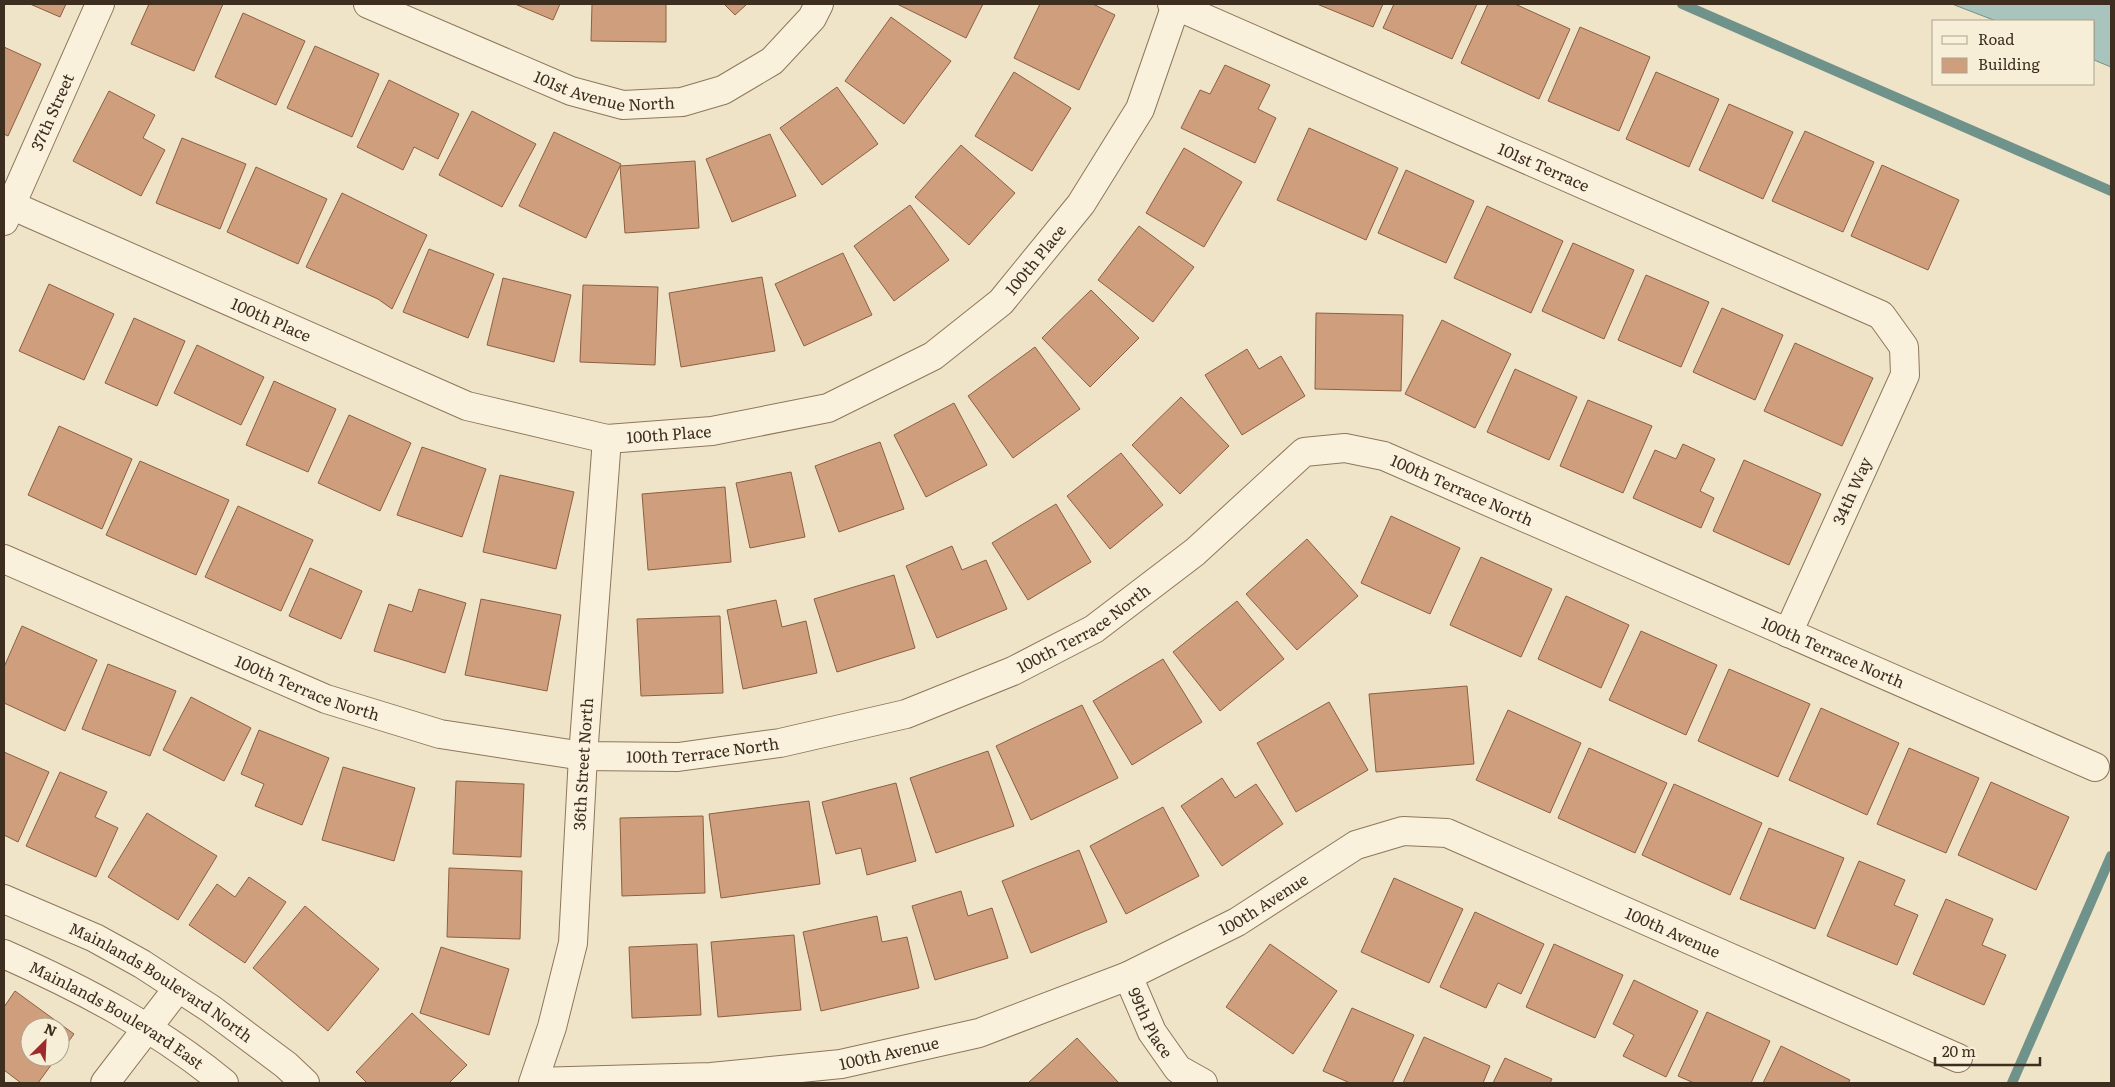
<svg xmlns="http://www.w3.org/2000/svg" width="2115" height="1087" font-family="Literata,serif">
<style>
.water{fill:#a9c4bc;stroke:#6f938a}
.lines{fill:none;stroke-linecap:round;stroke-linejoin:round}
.stream{stroke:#6f938a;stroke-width:10}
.building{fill:#cf9f7d;stroke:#8d5f41}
.minor-casing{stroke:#8d765c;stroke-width:30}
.tertiary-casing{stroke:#8d765c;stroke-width:30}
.minor{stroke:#faf1dc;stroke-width:28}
.tertiary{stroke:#faf1dc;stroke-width:28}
.labels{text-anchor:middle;stroke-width:4;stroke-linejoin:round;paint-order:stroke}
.street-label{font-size:16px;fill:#3d2e20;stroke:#f7eed8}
</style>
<rect width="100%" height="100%" fill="#f0e4c8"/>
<polygon class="water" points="1952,4 2111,4 2111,67 2094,60 2094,21 1996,21"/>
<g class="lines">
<g class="stream">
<polyline points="1682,4 2111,191"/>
<polyline points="2012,1083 2111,856"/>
</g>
</g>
<g class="building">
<polygon points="30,4 66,4 60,17"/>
<polygon points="149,4 223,4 194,71 131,44"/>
<polygon points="515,4 560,4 553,20"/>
<polygon points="592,4 666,4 666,42 591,41"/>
<polygon points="724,4 747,4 735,15"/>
<polygon points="897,4 983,4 966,38"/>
<polygon points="1040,4 1093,4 1115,15 1079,90 1014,58"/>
<polygon points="1317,4 1383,4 1373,27"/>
<polygon points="1394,4 1477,4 1452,59 1383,28"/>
<polygon points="1488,4 1515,4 1570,29 1539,99 1461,63"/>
<polygon points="243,13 305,41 276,105 215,77"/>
<polygon points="891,17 951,61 904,124 845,81"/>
<polygon points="1580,27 1650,57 1619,131 1548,101"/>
<polygon points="315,46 379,74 352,137 287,108"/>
<polygon points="4,47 41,64 8,136 4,134"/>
<polygon points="1225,65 1270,85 1258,109 1276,118 1255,163 1181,128 1200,90 1210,94"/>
<polygon points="1014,72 1071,108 1032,171 975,136"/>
<polygon points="1656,72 1719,99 1689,167 1626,139"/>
<polygon points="389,80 459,114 438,159 414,147 403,170 357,147"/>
<polygon points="837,87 878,144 822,185 780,128"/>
<polygon points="109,91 155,115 143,138 165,150 141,196 73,161"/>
<polygon points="1729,104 1793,132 1763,199 1699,170"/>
<polygon points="472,111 536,144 502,207 439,175"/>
<polygon points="1309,128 1398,168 1366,240 1277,200"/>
<polygon points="1805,131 1874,162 1843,232 1772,201"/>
<polygon points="554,132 621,164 586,238 519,206"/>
<polygon points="770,134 796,196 732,222 706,159"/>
<polygon points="182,138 246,164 220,229 156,203"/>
<polygon points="961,145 1015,193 969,245 915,197"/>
<polygon points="1184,148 1242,182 1204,247 1146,213"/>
<polygon points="695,161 699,228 625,233 620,166"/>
<polygon points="1882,165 1959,200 1928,270 1851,236"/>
<polygon points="256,167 327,199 298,264 227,232"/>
<polygon points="1406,170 1474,201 1446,263 1378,233"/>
<polygon points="342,193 427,235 392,309 378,299 306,267"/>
<polygon points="910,205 949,260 894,301 854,246"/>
<polygon points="1487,206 1563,241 1531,313 1454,278"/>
<polygon points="1139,226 1194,267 1153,322 1098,280"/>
<polygon points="1573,243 1634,270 1604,339 1542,311"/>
<polygon points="429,249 494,274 468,338 403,312"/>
<polygon points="843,253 872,315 804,346 775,284"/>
<polygon points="1646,275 1709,302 1681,367 1618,340"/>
<polygon points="762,277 775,351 681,367 669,293"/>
<polygon points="503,278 571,295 554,362 487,345"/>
<polygon points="49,284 114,314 84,380 19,351"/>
<polygon points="583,285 658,287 655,365 580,362"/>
<polygon points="1091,290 1139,338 1090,387 1042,338"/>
<polygon points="1722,308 1783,335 1755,400 1693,372"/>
<polygon points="1316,313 1403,315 1401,391 1315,389"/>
<polygon points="134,318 185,341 157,406 105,383"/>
<polygon points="1442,320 1511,354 1475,428 1405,394"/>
<polygon points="1795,343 1873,378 1842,446 1764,411"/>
<polygon points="197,345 264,377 241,425 174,393"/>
<polygon points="1035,347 1080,409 1013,458 968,396"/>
<polygon points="1247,349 1259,369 1281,356 1305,396 1242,435 1205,375"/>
<polygon points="1515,369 1577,397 1549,460 1487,432"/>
<polygon points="274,381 336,409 308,472 246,445"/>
<polygon points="1181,397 1229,446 1180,494 1132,445"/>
<polygon points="1588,400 1652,426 1623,493 1560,466"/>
<polygon points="954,403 987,465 926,497 894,435"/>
<polygon points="349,415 411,443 380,511 318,483"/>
<polygon points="59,426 132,459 102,529 28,495"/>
<polygon points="880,442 904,509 839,532 815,466"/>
<polygon points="1683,444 1715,459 1700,491 1714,498 1701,528 1633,498 1655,450 1676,459"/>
<polygon points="422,447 486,469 462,537 397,515"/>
<polygon points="1121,453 1163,505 1110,549 1067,496"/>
<polygon points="1744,460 1821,494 1789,565 1713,531"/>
<polygon points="140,461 229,500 196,575 106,535"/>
<polygon points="791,472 805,537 750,548 736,483"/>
<polygon points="500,475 574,492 556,569 483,552"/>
<polygon points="725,487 731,562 648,570 642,494"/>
<polygon points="1056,504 1091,562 1028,600 992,543"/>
<polygon points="238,506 313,540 281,611 205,577"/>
<polygon points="1391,516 1460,548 1430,614 1361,583"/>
<polygon points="1307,539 1358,596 1297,650 1246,594"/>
<polygon points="952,546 962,570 986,560 1007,609 937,638 906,566"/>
<polygon points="1481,557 1552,589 1521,657 1450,625"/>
<polygon points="310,568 362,591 341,639 289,616"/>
<polygon points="894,575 915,648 837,672 814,599"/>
<polygon points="419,589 466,603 445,673 374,651 389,604 412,612"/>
<polygon points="1566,596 1629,625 1601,688 1538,659"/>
<polygon points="481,599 561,615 547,691 465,675"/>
<polygon points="776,600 782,627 806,621 817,673 743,689 727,610"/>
<polygon points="1237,601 1284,659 1220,711 1173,652"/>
<polygon points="720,616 723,693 641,696 637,619"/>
<polygon points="22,626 97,660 65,731 4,703 4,667"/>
<polygon points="1641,631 1717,665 1686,735 1609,700"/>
<polygon points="1163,659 1202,722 1132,765 1093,701"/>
<polygon points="108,664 176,691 150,756 82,729"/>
<polygon points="1729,669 1810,704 1778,777 1698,741"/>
<polygon points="1467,686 1474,764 1376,772 1369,694"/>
<polygon points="191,697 251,728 224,781 163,750"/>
<polygon points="1329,702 1368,770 1296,812 1257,743"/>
<polygon points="1082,705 1118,778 1031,820 996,746"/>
<polygon points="1821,708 1899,743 1867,815 1789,780"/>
<polygon points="1508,710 1581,743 1550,813 1476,780"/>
<polygon points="259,730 329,758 302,825 255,806 264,784 241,774"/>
<polygon points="1589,748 1667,783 1635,853 1558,818"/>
<polygon points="1909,748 1979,778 1946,853 1877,824"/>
<polygon points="988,751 1014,826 936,853 910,778"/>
<polygon points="4,752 49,772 18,842 4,835"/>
<polygon points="343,767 415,788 394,861 322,840"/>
<polygon points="60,772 107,792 95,817 118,828 96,877 26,846"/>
<polygon points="1222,778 1235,798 1256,784 1283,824 1222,866 1181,806"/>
<polygon points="456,781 524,784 521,857 453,854"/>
<polygon points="1991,782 2069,817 2036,890 1958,855"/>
<polygon points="896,783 916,861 867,875 861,848 836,854 822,802"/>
<polygon points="1674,784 1762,823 1730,895 1642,855"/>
<polygon points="809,801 820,884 721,898 709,814"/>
<polygon points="1163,807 1199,876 1126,914 1090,846"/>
<polygon points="147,813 217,856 178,920 108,877"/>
<polygon points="703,816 705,893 622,896 620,818"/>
<polygon points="1769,828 1844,858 1815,929 1740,899"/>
<polygon points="1079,850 1107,922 1031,953 1002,881"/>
<polygon points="1859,861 1905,880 1894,905 1918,915 1897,965 1827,936"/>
<polygon points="449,868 522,871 520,939 447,937"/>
<polygon points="249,877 286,902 245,963 189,925 217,884 235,897"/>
<polygon points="1394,878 1463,909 1429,983 1361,952"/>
<polygon points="961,891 968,916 992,908 1008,958 935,980 912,906"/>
<polygon points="1946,899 1993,919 1982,945 2006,955 1984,1005 1913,974"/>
<polygon points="305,906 379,969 328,1031 253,968"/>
<polygon points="1475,912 1544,944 1521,994 1498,983 1486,1008 1440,987"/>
<polygon points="877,916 882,942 907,937 919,988 821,1011 803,932"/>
<polygon points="794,935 801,1010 718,1017 711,942"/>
<polygon points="697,944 701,1015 632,1018 629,947"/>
<polygon points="1270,944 1337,991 1293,1054 1226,1007"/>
<polygon points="1554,944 1623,975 1595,1038 1526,1007"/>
<polygon points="441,947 509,969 489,1035 420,1013"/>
<polygon points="1634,980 1698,1011 1666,1077 1623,1056 1634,1035 1613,1024"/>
<polygon points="15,991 74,1034 60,1053 60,1027 30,1027 30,1057 57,1057 38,1083 21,1083 4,1070 4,1007"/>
<polygon points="1352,1008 1414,1035 1392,1083 1350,1083 1323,1071"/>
<polygon points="1707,1012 1770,1041 1751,1083 1694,1083 1678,1076"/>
<polygon points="412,1013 467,1065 449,1083 367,1083 356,1072"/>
<polygon points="1424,1037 1490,1066 1483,1083 1403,1083"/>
<polygon points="1077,1038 1119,1083 1028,1083"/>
<polygon points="1781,1046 1850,1080 1848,1083 1763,1083"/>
<polygon points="1505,1058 1552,1079 1550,1083 1493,1083"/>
</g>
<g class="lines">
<g class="minor-casing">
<g id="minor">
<path id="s1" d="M368 4 571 91 623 105 682 102 723 90 772 61 812 18 819 4"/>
<path id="s2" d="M1172 4 1881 315 1904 347 1905 375 1788 633"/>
<path id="s3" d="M4 202 467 406 607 439 712 431 828 408 933 356 1001 302 1081 204 1140 109 1176 5"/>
<path id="s4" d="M4 221 100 4"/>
<path id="s5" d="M4 559 326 699 440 734 583 756 678 757 780 743 906 714 1013 671 1094 629 1195 552 1304 452 1345 448 1384 456 2095 767"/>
<path id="s6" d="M1128 976 1152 1032 1178 1069 1203 1083"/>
<path id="s7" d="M535 1082 711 1077 841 1064 979 1033 1128 976 1237 922 1356 845 1403 831 1447 833 1958 1058"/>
<polyline points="105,1083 178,988"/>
<path id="s8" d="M533 1083 552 1027 573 943 583 756 607 439"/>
</g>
</g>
<g class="tertiary-casing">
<g id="tertiary">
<path id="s9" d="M4 899 95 938 142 964 211 1009 286 1065 305 1083"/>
<path id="s10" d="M4 954C83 989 157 1028 224 1083"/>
</g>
</g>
<use href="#minor" class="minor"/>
<use href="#tertiary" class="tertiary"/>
</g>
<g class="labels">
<g class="street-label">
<text dy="6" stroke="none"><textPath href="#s1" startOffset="254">101st Avenue North</textPath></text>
<text dy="6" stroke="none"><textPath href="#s4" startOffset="119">37th Street</textPath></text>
<text dy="6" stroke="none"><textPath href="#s2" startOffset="406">101st Terrace</textPath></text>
<text dy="6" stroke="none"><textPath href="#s3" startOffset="1132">100th Place</textPath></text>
<text dy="6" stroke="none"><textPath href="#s3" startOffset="292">100th Place</textPath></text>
<text dy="6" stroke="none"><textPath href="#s3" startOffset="712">100th Place</textPath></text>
<text dy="6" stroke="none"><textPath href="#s5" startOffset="1590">100th Terrace North</textPath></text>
<text transform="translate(1852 491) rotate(-66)" y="6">34th Way</text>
<text dy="6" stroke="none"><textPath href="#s5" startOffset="1140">100th Terrace North</textPath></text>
<text dy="6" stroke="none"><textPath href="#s5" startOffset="1995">100th Terrace North</textPath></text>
<text dy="6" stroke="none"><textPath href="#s5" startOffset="330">100th Terrace North</textPath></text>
<text dy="6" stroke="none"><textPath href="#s5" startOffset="735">100th Terrace North</textPath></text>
<text dy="6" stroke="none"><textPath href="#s8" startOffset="325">36th Street North</textPath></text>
<text dy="6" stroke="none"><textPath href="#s7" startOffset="761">100th Avenue</textPath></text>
<text dy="6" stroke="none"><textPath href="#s7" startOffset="1211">100th Avenue</textPath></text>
<text dy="6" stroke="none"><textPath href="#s9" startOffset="178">Mainlands Boulevard North</textPath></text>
<text dy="6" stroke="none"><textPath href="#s10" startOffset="128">Mainlands Boulevard East</textPath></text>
<text dy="6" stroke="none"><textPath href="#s6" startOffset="52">99th Place</textPath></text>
<text dy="6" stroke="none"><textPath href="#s7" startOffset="356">100th Avenue</textPath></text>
</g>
</g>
<rect width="2115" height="1087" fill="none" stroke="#3d2e20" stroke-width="10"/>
<rect x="1932" y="20" width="162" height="65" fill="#f7eed8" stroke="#ada18e"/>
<rect x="1942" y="36" width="25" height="8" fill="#faf1dc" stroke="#ada18e"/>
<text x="1978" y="45" font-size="15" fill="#3d2e20">Road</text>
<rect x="1942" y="58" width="25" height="15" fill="#cf9f7d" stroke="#ada18e"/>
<text x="1978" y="70" font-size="15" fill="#3d2e20">Building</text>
<g transform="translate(45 1042) rotate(24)"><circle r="24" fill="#f7eed8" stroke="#ada18e"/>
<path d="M0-4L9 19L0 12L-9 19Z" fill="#9e2a2b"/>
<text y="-8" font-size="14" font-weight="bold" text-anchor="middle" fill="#3d2e20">N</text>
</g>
<path d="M1935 1057v8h105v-8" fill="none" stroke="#3d2e20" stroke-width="2.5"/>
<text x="1942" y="1057" font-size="15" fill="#3d2e20" stroke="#f7eed8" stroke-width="4" paint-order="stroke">20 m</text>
</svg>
